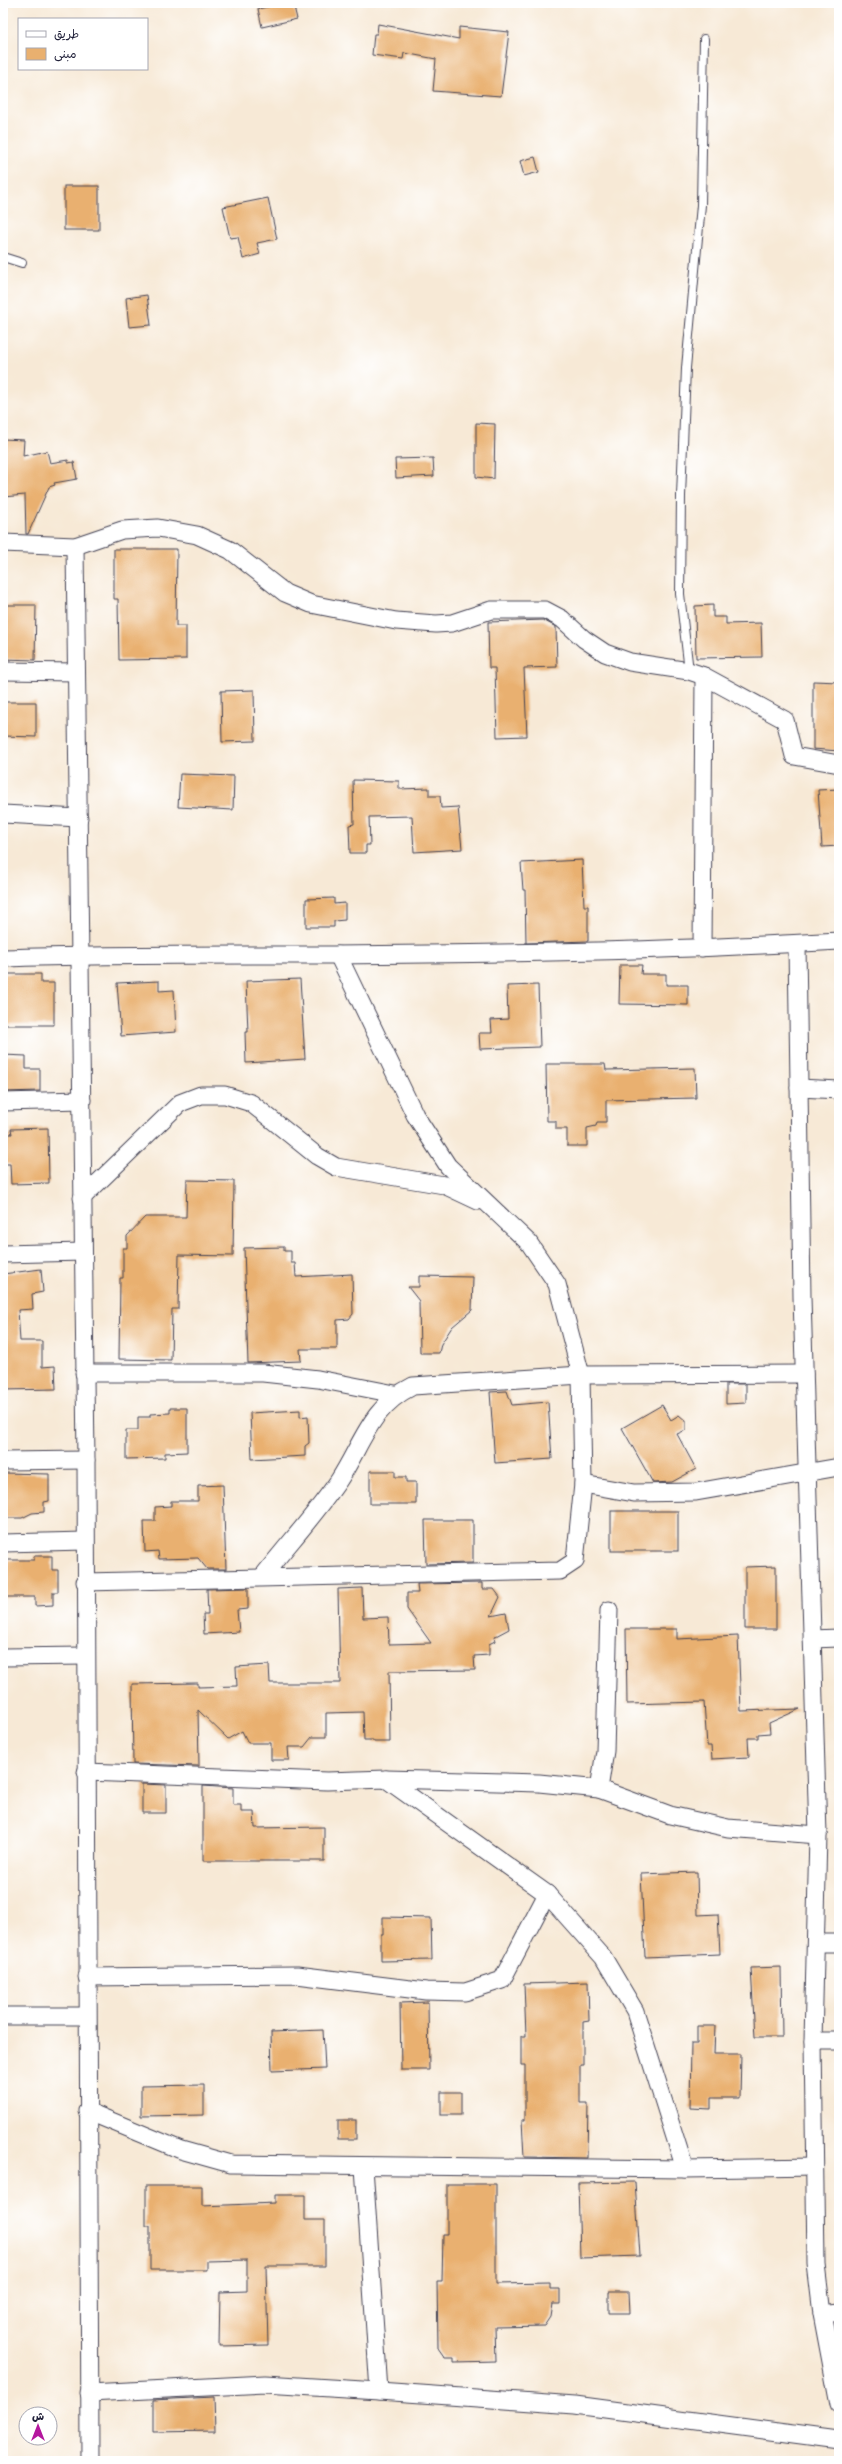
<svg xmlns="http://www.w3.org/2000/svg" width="842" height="2464" font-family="Sriracha,'Playpen Sans Arabic',sans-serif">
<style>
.building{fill:#e9b06f}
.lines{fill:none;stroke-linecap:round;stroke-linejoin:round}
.lane-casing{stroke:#424052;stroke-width:10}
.street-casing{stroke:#424052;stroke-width:19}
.lane{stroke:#fff;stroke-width:8}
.street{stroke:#fff;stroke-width:17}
</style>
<rect width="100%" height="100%" fill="#fff"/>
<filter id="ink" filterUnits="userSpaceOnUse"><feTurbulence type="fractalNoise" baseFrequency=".025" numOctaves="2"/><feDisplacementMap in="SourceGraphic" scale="8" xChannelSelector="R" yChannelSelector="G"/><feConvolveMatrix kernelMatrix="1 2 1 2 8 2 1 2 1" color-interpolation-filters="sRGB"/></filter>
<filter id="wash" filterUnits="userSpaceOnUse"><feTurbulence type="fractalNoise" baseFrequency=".012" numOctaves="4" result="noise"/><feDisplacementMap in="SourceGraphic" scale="16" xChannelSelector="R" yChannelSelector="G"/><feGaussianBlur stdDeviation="0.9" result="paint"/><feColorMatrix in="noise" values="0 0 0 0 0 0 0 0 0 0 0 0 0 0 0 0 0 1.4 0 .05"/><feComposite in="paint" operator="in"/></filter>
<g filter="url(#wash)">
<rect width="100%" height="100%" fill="#f7e9d6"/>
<g id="blocks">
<g class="building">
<polygon points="286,3 293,3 297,19 262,27 258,9"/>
<polygon points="378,24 459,39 459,27 509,32 501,96 433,91 436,59 404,53 403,59 372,55 374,34 377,34"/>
<polygon points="535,157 539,172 524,176 520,161"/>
<rect x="64" y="186" width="35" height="44"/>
<polygon points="268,198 277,239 257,243 260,254 243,259 238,237 230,238 223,207"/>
<polygon points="147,295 151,325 129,327 126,298"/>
<polygon points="476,423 495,424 494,479 476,477"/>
<polygon points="3,439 24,440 23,456 47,451 50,463 68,460 68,463 74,462 77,479 54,483 55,485 49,487 28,534 26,534 25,495 3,497"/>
<polygon points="433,458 434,476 396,478 395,459"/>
<polygon points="114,549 177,549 176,626 186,626 186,659 119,660 118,599 114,599"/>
<polygon points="3,605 36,605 35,660 3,659"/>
<polygon points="713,605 713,617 726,617 726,624 761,623 762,657 696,658 695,606"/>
<polygon points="543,620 556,627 557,667 524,668 527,736 497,737 495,668 489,668 488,622"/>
<polygon points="813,681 839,682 839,751 813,749"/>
<polygon points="254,690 255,741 222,742 221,691"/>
<polygon points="3,702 36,702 36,737 3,736"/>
<polygon points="180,774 234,776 233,810 178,807"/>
<polygon points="353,780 399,781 399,789 429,788 429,796 440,796 441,808 458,807 462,849 414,852 412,816 369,817 370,845 366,845 366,853 350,853 349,825 354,824"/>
<polygon points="839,789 839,846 822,847 818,790"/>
<polygon points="582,860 584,906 588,906 588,941 526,943 525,890 523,890 521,863"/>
<polygon points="334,898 334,904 345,903 345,920 334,921 334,927 306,927 306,899"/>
<polygon points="620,965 642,965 641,974 666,974 666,985 688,985 688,1005 619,1004"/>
<polygon points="3,974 41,974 41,983 54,983 54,1025 3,1025"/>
<polygon points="300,979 305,1059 246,1063 245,1032 248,1032 246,981"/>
<polygon points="159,981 159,991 174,990 176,1032 121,1036 117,983"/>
<polygon points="538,985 540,1047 480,1049 479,1033 492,1033 491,1020 508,1019 507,986"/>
<polygon points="3,1055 26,1056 26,1069 40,1069 40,1091 3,1092"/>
<polygon points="546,1064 605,1064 606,1070 695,1068 696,1098 606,1100 606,1122 597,1122 596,1126 587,1128 587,1146 567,1146 567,1129 556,1129 556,1121 547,1121"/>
<polygon points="48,1128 49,1183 11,1184 10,1164 3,1164 3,1134 12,1134 11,1129"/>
<polygon points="187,1180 234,1181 233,1256 179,1255 178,1309 172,1309 171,1360 119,1359 120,1278 123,1278 123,1248 127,1248 127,1236 145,1217 186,1217"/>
<polygon points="284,1247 284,1251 291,1251 291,1263 295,1263 296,1277 352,1274 353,1314 349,1319 337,1320 337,1349 300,1349 301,1361 248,1363 244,1248"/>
<polygon points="41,1269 43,1292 32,1294 33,1309 18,1310 20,1341 42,1341 42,1367 55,1366 56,1389 3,1390 3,1274"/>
<polygon points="419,1276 473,1277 472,1310 452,1327 441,1344 439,1353 420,1353 419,1301 408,1287 419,1287"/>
<polygon points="726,1384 746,1384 746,1403 726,1404"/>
<polygon points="507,1391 512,1405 548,1402 552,1459 495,1463 490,1392"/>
<polygon points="662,1405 671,1420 679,1415 686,1421 686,1430 677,1434 696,1469 672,1482 653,1483 622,1428"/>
<polygon points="170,1408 187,1408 187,1452 165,1453 165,1458 126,1459 126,1430 138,1430 138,1417 150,1417 150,1414 170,1413"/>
<polygon points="300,1410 300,1417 308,1416 309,1443 305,1446 305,1456 252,1459 250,1413"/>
<polygon points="370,1471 395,1471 395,1477 406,1477 406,1482 416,1482 416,1504 370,1504"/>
<polygon points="3,1473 49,1474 49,1501 44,1502 44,1512 32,1513 22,1518 3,1518"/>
<polygon points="223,1485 226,1569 207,1569 198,1558 159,1559 158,1551 145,1552 144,1521 155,1521 155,1507 171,1506 171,1501 198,1501 198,1486"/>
<rect x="611" y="1511" width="67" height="40"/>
<polygon points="425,1520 473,1520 473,1563 426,1564"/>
<polygon points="34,1556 52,1556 52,1570 58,1570 58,1592 53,1592 53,1605 35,1606 35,1597 3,1597 3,1560 34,1560"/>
<polygon points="776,1566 776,1629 745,1629 745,1567"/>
<polygon points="482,1583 482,1589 494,1589 500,1597 491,1616 506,1613 509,1629 494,1637 495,1641 489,1644 489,1655 474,1656 475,1670 389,1671 390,1742 374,1742 373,1740 364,1740 363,1712 326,1713 326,1737 312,1737 304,1747 288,1747 289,1760 271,1760 271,1743 248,1743 242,1731 228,1739 198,1710 199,1766 133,1764 132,1684 198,1683 198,1687 237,1686 236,1667 269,1665 270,1683 340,1683 338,1589 362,1588 363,1618 388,1617 389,1644 431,1643 407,1609 407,1593 418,1593 417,1584"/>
<polygon points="248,1588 248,1609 237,1610 239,1632 204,1634 203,1614 208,1614 207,1589"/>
<polygon points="626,1629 677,1629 677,1639 738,1636 741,1711 800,1709 769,1723 770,1733 758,1734 758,1738 748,1738 749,1757 712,1759 711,1746 707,1746 704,1702 627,1704"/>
<polygon points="142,1784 166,1785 166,1813 142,1813"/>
<polygon points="203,1786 233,1788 233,1805 241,1805 241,1812 254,1812 255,1828 324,1827 324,1861 203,1861"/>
<polygon points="697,1872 698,1915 718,1914 720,1954 645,1957 641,1874"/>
<polygon points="383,1917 431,1918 432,1960 381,1961 381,1934 383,1934"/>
<polygon points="781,1967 782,2037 755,2037 751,1968"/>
<polygon points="588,1982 589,2021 583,2022 583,2065 580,2065 580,2103 588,2103 587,2158 524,2157 522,2120 525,2120 525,2065 521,2065 521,2036 526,2036 524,1984"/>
<polygon points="428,2002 429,2070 401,2070 400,2003"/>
<polygon points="697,2026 715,2026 714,2054 741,2054 740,2098 711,2098 711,2109 690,2108 691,2043 697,2043"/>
<polygon points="323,2030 325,2069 272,2071 271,2032"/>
<polygon points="204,2085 204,2115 141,2116 141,2086"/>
<rect x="441" y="2092" width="20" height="23"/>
<rect x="338" y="2120" width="18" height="19"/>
<polygon points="635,2182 640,2256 580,2258 578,2183"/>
<polygon points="447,2184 496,2184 496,2284 550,2283 550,2289 560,2289 560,2304 553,2304 551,2317 545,2326 495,2327 496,2361 454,2362 454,2358 445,2358 438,2348 437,2281 442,2281 443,2235 447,2235"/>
<polygon points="146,2186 202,2186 202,2206 275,2203 275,2195 305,2195 305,2220 325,2220 325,2266 266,2266 268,2345 219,2346 220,2292 247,2291 247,2260 207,2261 207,2270 150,2270 150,2226 146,2226"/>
<polygon points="609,2292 629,2292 630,2313 609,2313"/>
<polygon points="214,2397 215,2431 153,2432 153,2400"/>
</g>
</g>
</g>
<g filter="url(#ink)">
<use href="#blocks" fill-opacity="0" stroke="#424052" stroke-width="1"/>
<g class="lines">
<g class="lane-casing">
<g id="lane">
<polyline points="3,257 22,263"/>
<polyline points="689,671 680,594 681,496 686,368 701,205 704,39"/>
</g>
</g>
<g class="street-casing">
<g id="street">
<polyline points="3,543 75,546 122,530 158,528 197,535 230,550 285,593 311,604 396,621 436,624 452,623 491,610 545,610 562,619 584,639 605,653 630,662 689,671 704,676 785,720 794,756 839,764"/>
<polyline points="75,546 86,1460 90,2461"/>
<polyline points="3,671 76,672"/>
<polyline points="3,814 79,818"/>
<polyline points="797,944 802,1297 818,1835 813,2041 816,2264 822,2314 839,2404"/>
<polyline points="702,948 704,676"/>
<path d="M3 958C114 954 224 955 335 955 503 954 671 951 839 941"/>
<polyline points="799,1088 839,1090"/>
<polyline points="3,1102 82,1100"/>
<polyline points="82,1198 180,1103 201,1095 225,1095 251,1103 317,1156 336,1167 444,1185 478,1201"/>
<polyline points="3,1254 83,1252"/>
<polyline points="84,1373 263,1373 318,1379 395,1394"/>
<polyline points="3,1461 86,1460"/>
<polyline points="583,1484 634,1493 696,1492 839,1467"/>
<polyline points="3,1543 85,1541"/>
<path d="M263 1576C288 1544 316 1514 339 1480 363 1443 370 1407 413 1386L581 1375 804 1374"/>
<polyline points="85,1582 560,1571 575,1561 583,1484 581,1375 557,1284 529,1243 448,1166 415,1115 338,955"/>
<polyline points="812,1639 839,1638"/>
<polyline points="3,1657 86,1656"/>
<polyline points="86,1772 327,1781 386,1779 539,1783 599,1789 605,1751 609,1610"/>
<polyline points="599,1789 670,1815 728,1828 818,1835"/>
<polyline points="547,1894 603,1957 635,2011 685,2169"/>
<polyline points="817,1943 839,1943"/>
<polyline points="87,1977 297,1975 426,1991 465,1992 502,1980 547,1894 386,1779"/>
<polyline points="3,2016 87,2016"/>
<polyline points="813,2041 839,2041"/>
<polyline points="87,2111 181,2150 231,2164 685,2169 814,2167"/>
<polyline points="364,2167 379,2391"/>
<polyline points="822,2314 839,2312"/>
<polyline points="89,2393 265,2384 379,2391 575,2405 839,2440"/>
</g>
</g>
<use href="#lane" class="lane"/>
<use href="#street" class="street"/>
</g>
</g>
<rect width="842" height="2464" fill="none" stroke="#fff" stroke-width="16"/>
<rect x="18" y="18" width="130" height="52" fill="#ffffff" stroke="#a7a7b1"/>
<rect x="26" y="31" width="20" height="6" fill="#ffffff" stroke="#a7a7b1"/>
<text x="54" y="38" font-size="12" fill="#22223b">طريق</text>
<rect x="26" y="48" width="20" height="12" fill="#e9b06f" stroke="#a7a7b1"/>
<text x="54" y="58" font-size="12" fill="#22223b">مبنى</text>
<g transform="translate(38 2426)"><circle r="19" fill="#ffffff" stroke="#a7a7b1"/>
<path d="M0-3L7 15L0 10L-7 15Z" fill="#b5179e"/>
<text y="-6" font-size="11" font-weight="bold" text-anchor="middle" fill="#22223b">ش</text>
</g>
</svg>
